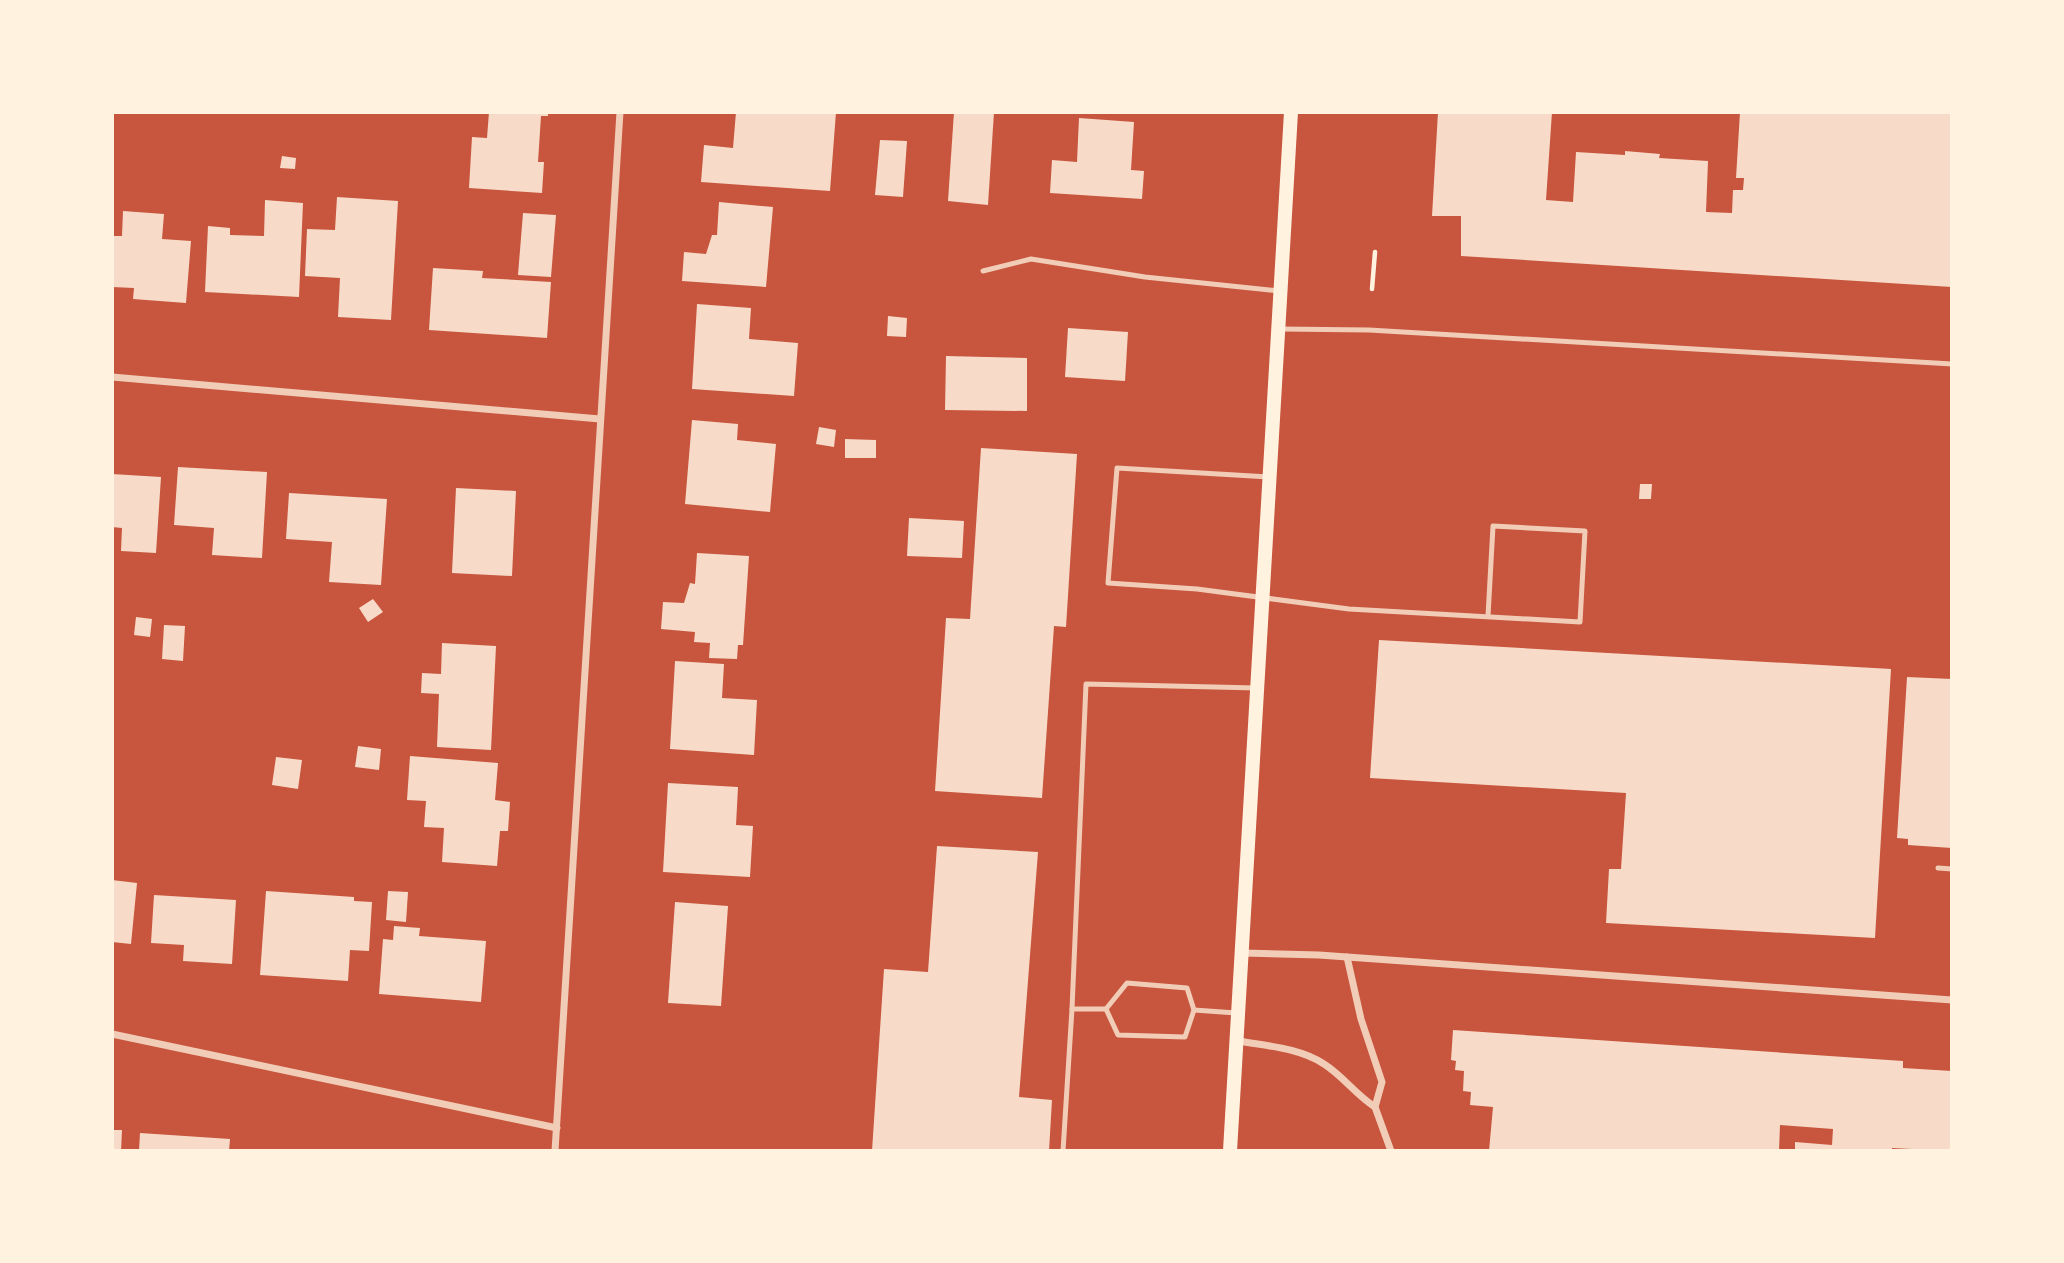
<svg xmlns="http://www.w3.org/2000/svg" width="2064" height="1263" font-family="Lato,sans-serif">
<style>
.building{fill:#f7dbc8}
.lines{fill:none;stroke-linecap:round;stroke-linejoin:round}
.path{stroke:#fff3e0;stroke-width:4.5}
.service{stroke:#f1ccb7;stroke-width:5}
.minor{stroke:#f1ccb7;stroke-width:7}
.secondary{stroke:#fff3e0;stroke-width:14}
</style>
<rect width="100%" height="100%" fill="#c8553d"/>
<g class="building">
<polygon points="489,112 548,112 548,116 541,116 538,162 544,162 542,193 469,188 472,137 487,138"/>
<polygon points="736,112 836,112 830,191 701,182 704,145 733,148"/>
<polygon points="954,112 994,112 988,205 948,201"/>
<polygon points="1438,112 1552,112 1546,200 1573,202 1576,152 1625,155 1625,151 1660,154 1659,158 1708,161 1706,212 1732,213 1733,190 1743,190 1744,178 1736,178 1740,112 1952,112 1952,287 1461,256 1461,216 1432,216"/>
<polygon points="1079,118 1134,122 1131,170 1144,171 1142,199 1050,193 1052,160 1077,162"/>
<polygon points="880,140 907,141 903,197 875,195"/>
<polygon points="282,156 296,158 295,169 280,168"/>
<polygon points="337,197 398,201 391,320 338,317 340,278 305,276 307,229 335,230"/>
<polygon points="265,200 303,203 299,297 205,292 208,226 230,228 230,235 264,236"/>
<polygon points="719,202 773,207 766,287 682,281 684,252 706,254 712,235 717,235"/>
<polygon points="123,211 164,214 162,239 191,241 186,303 133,299 134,288 112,287 112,236 122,236"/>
<polygon points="523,213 556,215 551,277 518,275"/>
<polygon points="433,268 483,271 482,278 551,282 547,338 429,330"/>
<polygon points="697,304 751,308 749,339 798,343 794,396 692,389"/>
<polygon points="888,316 907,318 906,337 887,336"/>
<polygon points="1068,328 1128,332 1125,381 1065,377"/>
<polygon points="946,356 1027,358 1027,411 945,410"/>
<polygon points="692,420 738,424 737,440 776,444 770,512 685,504"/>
<polygon points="819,427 836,430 834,447 816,444"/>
<polygon points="845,439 876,440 876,458 845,458"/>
<polygon points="981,448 1077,454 1066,627 1054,626 1042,798 935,791 946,618 970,619"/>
<polygon points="178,467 267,472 262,558 212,555 214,528 174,525"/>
<polygon points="112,474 161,477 156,553 121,551 122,528 112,527"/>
<polygon points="1640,484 1652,484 1651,499 1639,499"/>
<polygon points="456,488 516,491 512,576 452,573"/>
<polygon points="289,493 387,499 381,585 329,582 332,542 286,539"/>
<polygon points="909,518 964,521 962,558 907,556"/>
<polygon points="697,553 749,556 743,645 738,645 737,659 709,658 710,643 694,642 695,632 661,629 663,602 684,603 690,583 695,584"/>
<polygon points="373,599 383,612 368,622 359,608"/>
<polygon points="136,617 152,619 150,637 134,635"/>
<polygon points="164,625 185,626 183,661 162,659"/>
<polygon points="1379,640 1891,669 1875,938 1606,923 1609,869 1621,869 1626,793 1370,778"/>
<polygon points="442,643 496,646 491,750 437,747 439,694 421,693 422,673 441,674"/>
<polygon points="675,661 724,664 722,698 757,700 754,755 670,749"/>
<polygon points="1907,677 1952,679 1952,848 1908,845 1908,839 1897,838"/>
<polygon points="358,746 381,749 379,770 355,767"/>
<polygon points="410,756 498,763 495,800 510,802 508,831 500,831 497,866 442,862 444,828 424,827 426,801 407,800"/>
<polygon points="276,757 302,760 298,789 272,785"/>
<polygon points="668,783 738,787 736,825 753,826 750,877 663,872"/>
<polygon points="937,846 1038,852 1019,1097 1052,1100 1049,1151 872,1151 884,969 928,972"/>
<polygon points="112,880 137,883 131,944 112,942"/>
<polygon points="266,891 354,897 354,901 372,902 369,951 350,950 348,981 260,975"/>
<polygon points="388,891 408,892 406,922 386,920"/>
<polygon points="154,895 236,900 232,964 183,961 184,945 151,943"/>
<polygon points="675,902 728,906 721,1006 668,1003"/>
<polygon points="394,926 420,928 419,936 486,941 481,1002 379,994 383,939 393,940"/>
<polygon points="1453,1030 1903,1061 1903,1068 1952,1071 1952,1151 1892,1148 1892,1151 1795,1151 1795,1142 1832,1145 1833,1129 1780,1125 1779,1151 1489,1151 1493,1107 1470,1105 1471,1092 1463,1091 1464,1071 1455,1070 1456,1061 1451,1060"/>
<polygon points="112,1130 122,1130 121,1151 112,1151"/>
<polygon points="140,1133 230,1139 229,1151 139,1151"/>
</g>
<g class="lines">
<polyline class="path" points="1372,289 1375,252"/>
<g class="service">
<polyline points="983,271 1031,259 1145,277 1280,291"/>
<polyline points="1281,329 1369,330 1952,364"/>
<polyline points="1269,477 1117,468 1108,583 1197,589 1349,609 1580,622 1585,531 1493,526 1488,616"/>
<polyline points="1938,868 1952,869"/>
<polygon points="1127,983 1187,988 1194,1010 1185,1037 1118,1035 1106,1009"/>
<polyline points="1072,1009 1086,684 1257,688"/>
<polyline points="1194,1010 1236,1013"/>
<polyline points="1063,1151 1072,1009 1106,1009"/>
</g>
<g class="minor">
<polyline points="112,377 600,419"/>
<polyline points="1243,953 1319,955 1952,1000"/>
<polyline points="1347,957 1361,1019 1382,1082 1375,1107 1391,1151"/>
<polyline points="112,1034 557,1128"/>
<path d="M1239 1041C1267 1046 1300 1048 1324 1064 1343 1076 1356 1095 1375 1107"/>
<polyline points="555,1151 620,112"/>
</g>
<polyline class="secondary" points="1230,1151 1291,112"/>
</g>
<rect width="2064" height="1263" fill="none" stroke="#fff3e0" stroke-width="228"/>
</svg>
